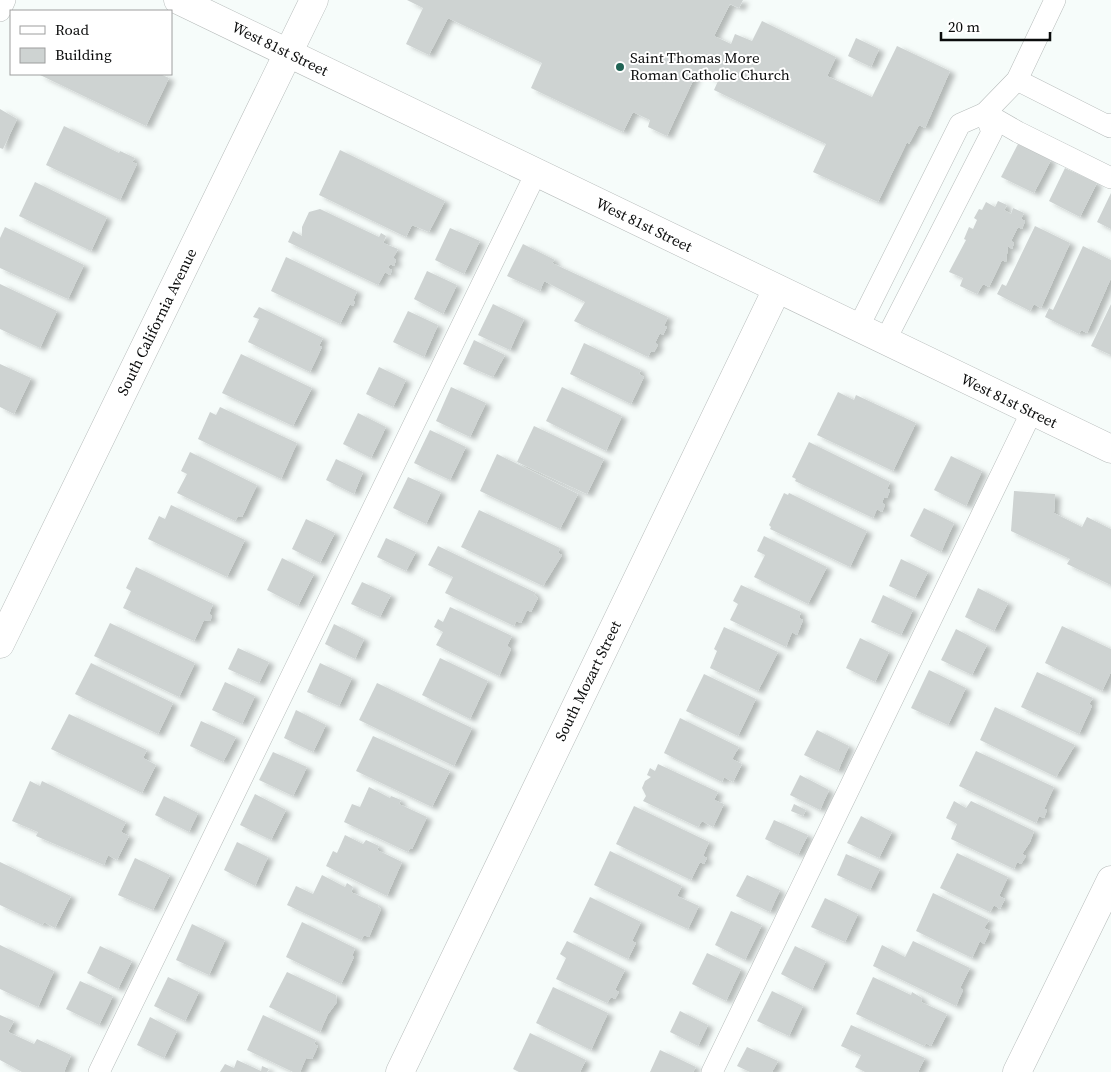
<svg xmlns="http://www.w3.org/2000/svg" width="1111" height="1072" font-family="'Source Serif 4',serif">
<style>
.building{fill:#ced3d2;filter:url(#shadow)}
.lines{fill:none;stroke-linecap:round;stroke-linejoin:round}
.lane-casing{stroke:#b7bcbb;stroke-width:22}
.street-casing{stroke:#b7bcbb;stroke-width:29}
.lane{stroke:#fff;stroke-width:21}
.street{stroke:#fff;stroke-width:28}
.poi-dot{fill:#216455;stroke:#fff;stroke-width:2}
.labels{text-anchor:middle;stroke-width:4;stroke-linejoin:round;paint-order:stroke}
.street-label{font-size:15px;fill:#0b0c0c;stroke:#fff}
.poi-label{font-size:15px;fill:#0b0c0c;stroke:#fff;text-anchor:start}
</style>
<defs>
<filter id="shadow"><feDropShadow dx="5.5" dy="3" stdDeviation="2.5" flood-color="#0004"/></filter>
</defs>
<rect width="100%" height="100%" fill="#f6fcfa"/>
<g class="building">
<polygon points="407,0 743,0 739,8 730,4 714,36 731,44 735,34 752,41 762,21 836,57 827,76 872,97 897,46 950,71 925,128 919,125 909,144 907,142 878,202 813,172 826,144 714,90 718,81 698,70 667,136 648,127 650,120 633,112 623,132 531,88 542,63 448,18 429,55 406,44 423,8"/>
<polygon points="856,38 879,49 871,67 848,56"/>
<polygon points="38,74 160,74 169,78 146,126"/>
<polygon points="0,109 17,119 3,149 0,148"/>
<polygon points="64,126 119,153 120,151 135,158 132,162 137,164 120,200 46,165"/>
<polygon points="1018,144 1051,160 1034,193 1001,177"/>
<polygon points="340,150 445,201 429,232 412,225 406,237 319,195"/>
<polygon points="1065,168 1097,183 1080,217 1049,201"/>
<polygon points="35,182 107,217 91,251 19,216"/>
<polygon points="1111,193 1111,229 1097,222"/>
<polygon points="998,201 1007,205 1004,210 1011,214 1013,208 1024,213 1021,219 1025,221 1022,229 1018,227 1011,241 1014,243 1012,249 1008,246 1006,262 1002,260 989,287 983,284 977,294 960,286 963,278 949,272 966,240 964,239 969,227 973,229 977,220 974,218 979,209 982,210 986,202 995,207"/>
<polygon points="320,209 379,237 381,233 386,236 383,243 398,249 393,258 396,260 394,266 390,264 388,268 392,270 390,275 385,272 378,285 288,242 293,231 302,236 302,227 309,212"/>
<polygon points="1035,226 1070,243 1041,308 1034,304 1030,311 997,294 1002,284 1006,286"/>
<polygon points="5,227 84,265 68,299 0,268 0,238"/>
<polygon points="450,228 480,241 464,274 435,260"/>
<polygon points="523,244 555,260 552,263 668,317 664,326 667,327 663,335 660,333 655,343 658,345 654,352 651,351 648,357 574,321 585,302 544,281 540,291 507,276"/>
<polygon points="1083,246 1111,260 1111,278 1087,333 1081,330 1079,334 1045,317 1049,308 1053,310"/>
<polygon points="286,257 357,291 353,301 355,302 353,306 350,304 340,324 271,291"/>
<polygon points="427,271 457,285 443,314 414,299"/>
<polygon points="0,284 57,311 40,348 0,329"/>
<polygon points="493,304 524,319 510,350 478,335"/>
<polygon points="1111,304 1111,355 1091,346"/>
<polygon points="259,307 323,338 319,346 322,347 310,372 248,342 259,319 253,317"/>
<polygon points="408,311 438,325 424,357 393,342"/>
<polygon points="474,340 505,355 493,377 463,364"/>
<polygon points="584,343 641,370 639,374 644,377 631,404 570,374"/>
<polygon points="241,354 312,388 293,426 222,393"/>
<polygon points="0,364 31,378 14,414 0,407"/>
<polygon points="379,367 406,380 393,407 366,394"/>
<polygon points="451,387 486,403 470,437 436,421"/>
<polygon points="562,387 622,416 606,451 546,421"/>
<polygon points="838,392 854,400 856,395 916,423 893,471 817,435"/>
<polygon points="220,407 297,443 281,479 198,439 210,412 216,415"/>
<polygon points="358,413 386,427 371,458 343,444"/>
<polygon points="534,426 604,459 587,494 517,462"/>
<polygon points="430,430 466,447 450,480 414,463"/>
<polygon points="809,442 890,482 887,489 890,490 887,498 884,497 882,503 885,505 882,512 877,509 873,518 795,481 796,479 792,477"/>
<polygon points="190,452 257,485 242,517 238,516 235,521 177,493 187,474 181,471"/>
<polygon points="497,454 578,494 560,529 480,491"/>
<polygon points="951,456 982,471 966,506 934,490"/>
<polygon points="336,459 363,472 354,494 326,480"/>
<polygon points="408,477 441,492 426,524 393,508"/>
<polygon points="1014,491 1055,494 1054,513 1082,527 1087,517 1111,529 1111,585 1067,564 1070,559 1011,531"/>
<polygon points="784,493 788,495 789,493 867,531 850,567 770,529 771,527 769,525"/>
<polygon points="171,505 245,540 227,577 148,539 159,516 165,519"/>
<polygon points="924,508 954,523 941,552 910,536"/>
<polygon points="479,510 560,548 558,553 562,555 543,586 461,547"/>
<polygon points="306,519 335,533 320,563 292,549"/>
<polygon points="764,536 827,567 808,604 754,577 765,555 757,551"/>
<polygon points="386,538 416,552 406,571 377,557"/>
<polygon points="438,546 536,593 534,595 538,598 531,612 527,610 521,623 516,621 514,626 445,593 453,577 428,565"/>
<polygon points="282,558 314,574 298,606 267,590"/>
<polygon points="901,559 928,572 915,598 889,586"/>
<polygon points="136,567 213,604 209,614 212,616 210,621 204,620 194,641 123,608 131,591 126,588"/>
<polygon points="362,582 391,595 380,617 351,604"/>
<polygon points="741,585 801,612 799,618 803,620 797,635 792,632 786,647 730,620 738,604 733,601"/>
<polygon points="978,588 1008,603 994,631 965,617"/>
<polygon points="883,595 913,610 901,635 871,622"/>
<polygon points="450,607 512,636 507,646 511,649 499,676 436,645 443,632 434,627 438,619 443,622"/>
<polygon points="110,623 195,663 179,697 94,656"/>
<polygon points="334,624 364,639 355,659 325,644"/>
<polygon points="1062,626 1111,649 1111,672 1102,691 1045,663"/>
<polygon points="724,627 778,652 758,691 710,668 717,651 714,649"/>
<polygon points="956,629 987,645 972,675 941,660"/>
<polygon points="860,638 889,652 875,682 846,668"/>
<polygon points="238,648 269,662 259,683 228,669"/>
<polygon points="440,658 488,681 470,719 422,695"/>
<polygon points="91,663 173,703 158,734 75,694"/>
<polygon points="320,663 352,678 339,706 307,692"/>
<polygon points="929,670 966,688 948,725 911,708"/>
<polygon points="1037,672 1093,698 1089,704 1092,706 1079,734 1021,707"/>
<polygon points="704,674 756,699 738,736 686,711"/>
<polygon points="225,682 255,696 242,724 212,710"/>
<polygon points="377,683 472,728 454,766 359,720"/>
<polygon points="995,707 1075,745 1056,777 980,740"/>
<polygon points="296,710 326,725 313,752 284,738"/>
<polygon points="69,714 147,750 143,758 156,765 142,793 51,749"/>
<polygon points="680,718 739,747 732,759 742,764 733,782 724,777 722,782 664,753"/>
<polygon points="201,721 236,737 223,762 190,746"/>
<polygon points="817,730 849,746 838,771 804,755"/>
<polygon points="373,736 450,771 432,807 356,771"/>
<polygon points="976,751 1054,787 1044,809 1047,810 1044,818 1039,816 1036,823 959,786"/>
<polygon points="273,752 307,767 293,796 259,780"/>
<polygon points="658,764 718,792 714,800 724,804 713,827 702,821 698,827 643,801 646,796 642,788 645,781 651,777 647,775 650,768 655,771"/>
<polygon points="800,775 829,790 820,810 790,795"/>
<polygon points="30,781 40,786 42,781 126,822 121,832 129,836 117,860 108,855 104,865 36,836 38,832 12,821"/>
<polygon points="369,787 390,798 391,796 401,800 399,804 427,817 412,849 410,848 408,852 344,822 352,804 360,807"/>
<polygon points="255,794 286,810 271,840 240,825"/>
<polygon points="164,796 198,813 189,832 155,815"/>
<polygon points="954,801 966,808 971,801 1034,831 1030,842 1022,854 1026,856 1021,864 1017,862 1014,869 951,839 957,824 946,818"/>
<polygon points="794,804 806,810 803,816 791,811"/>
<polygon points="634,806 709,842 703,856 707,858 704,864 700,862 691,880 616,844"/>
<polygon points="861,816 892,832 879,858 847,843"/>
<polygon points="774,820 808,835 798,855 765,839"/>
<polygon points="345,835 363,844 366,840 379,846 377,850 402,862 387,896 326,866 333,851 337,853"/>
<polygon points="237,842 268,857 255,886 224,870"/>
<polygon points="610,851 682,886 677,896 699,906 688,929 594,885"/>
<polygon points="957,853 1008,877 999,896 1005,899 1000,909 994,905 990,912 940,888"/>
<polygon points="846,854 880,869 870,890 837,875"/>
<polygon points="135,858 170,875 153,910 118,895"/>
<polygon points="0,862 71,896 55,928 44,922 42,925 0,905"/>
<polygon points="322,875 345,887 347,883 353,887 351,892 379,905 378,907 381,909 369,937 364,935 361,940 287,905 296,886 313,894"/>
<polygon points="747,875 780,890 770,912 736,896"/>
<polygon points="933,893 989,920 984,928 990,931 984,944 980,941 972,958 916,931"/>
<polygon points="590,897 641,922 632,941 636,943 628,959 573,932"/>
<polygon points="825,898 858,914 845,942 811,927"/>
<polygon points="731,911 762,925 745,960 715,945"/>
<polygon points="302,922 355,948 352,956 354,957 341,984 286,957"/>
<polygon points="192,924 225,940 209,975 176,960"/>
<polygon points="567,941 625,970 615,990 619,992 615,999 611,997 607,1003 556,979 566,958 560,954"/>
<polygon points="913,941 970,968 960,988 963,990 956,1006 873,966 882,945 905,957"/>
<polygon points="0,945 54,971 38,1007 0,989"/>
<polygon points="100,946 132,961 118,989 87,973"/>
<polygon points="795,946 826,961 812,990 781,974"/>
<polygon points="707,953 741,969 726,1001 692,984"/>
<polygon points="287,972 336,995 337,1002 328,1014 320,1032 269,1007"/>
<polygon points="168,977 199,992 185,1021 154,1006"/>
<polygon points="873,977 911,995 912,992 922,998 921,1002 947,1014 931,1046 926,1043 924,1046 856,1014"/>
<polygon points="80,981 113,996 99,1025 66,1009"/>
<polygon points="553,987 608,1013 591,1050 536,1023"/>
<polygon points="772,991 803,1006 789,1036 757,1021"/>
<polygon points="680,1011 708,1025 698,1046 670,1032"/>
<polygon points="0,1015 14,1021 8,1032 34,1044 37,1039 71,1055 64,1072 22,1072 0,1060"/>
<polygon points="263,1015 316,1040 314,1044 318,1046 312,1059 306,1058 300,1072 293,1072 247,1050"/>
<polygon points="150,1017 177,1031 164,1058 137,1045"/>
<polygon points="851,1025 925,1058 918,1072 865,1072 855,1067 861,1055 841,1046"/>
<polygon points="530,1033 586,1060 580,1072 519,1072 513,1069"/>
<polygon points="747,1047 778,1061 772,1072 750,1072 737,1066"/>
<polygon points="660,1050 696,1067 693,1072 650,1072"/>
<polygon points="237,1060 261,1071 262,1066 269,1069 267,1072 220,1072 225,1064 234,1068"/>
</g>
<g class="lines">
<g class="lane-casing">
<g id="lane">
<polyline points="1055,0 1017,80 985,113 1018,132 1111,178"/>
<polyline points="0,11 5,0"/>
<polyline points="1017,80 1110,127 1111,124"/>
<polyline points="858,328 960,124 985,113 992,132 885,341"/>
<polyline points="99,1072 536,173"/>
<polyline points="712,1072 1032,411"/>
</g>
</g>
<g class="street-casing">
<g id="street">
<polyline points="178,0 1111,449"/>
<polyline points="0,644 314,0"/>
<polyline points="400,1072 777,289"/>
<polyline points="1017,1072 1111,880"/>
</g>
</g>
<use href="#lane" class="lane"/>
<use href="#street" class="street"/>
</g>
<circle class="poi-dot" cx="620" cy="67" r="5"/>
<g class="labels">
<g class="street-label">
<text transform="translate(280 49) rotate(26)" y="5">West 81st Street</text>
<text transform="translate(644 225) rotate(26)" y="5">West 81st Street</text>
<text transform="translate(157 322) rotate(-64)" y="5">South California Avenue</text>
<text transform="translate(1009 401) rotate(26)" y="5">West 81st Street</text>
<text transform="translate(588 681) rotate(-64)" y="5">South Mozart Street</text>
</g>
<g class="poi-label">
<text x="630" y="63">Saint Thomas More<tspan x="630" dy="17">Roman Catholic Church</tspan></text>
</g>
</g>
<rect x="10" y="10" width="162" height="65" fill="#ffffff" stroke="#9d9e9e"/>
<rect x="20" y="26" width="25" height="8" fill="#ffffff" stroke="#9d9e9e"/>
<text x="55" y="35" font-size="15" fill="#0b0c0c">Road</text>
<rect x="20" y="48" width="25" height="15" fill="#ced3d2" stroke="#9d9e9e"/>
<text x="55" y="60" font-size="15" fill="#0b0c0c">Building</text>
<path d="M941 32v8h109v-8" fill="none" stroke="#0b0c0c" stroke-width="2.5"/>
<text x="948" y="32" font-size="15" fill="#0b0c0c" stroke="#ffffff" stroke-width="4" paint-order="stroke">20 m</text>
</svg>
